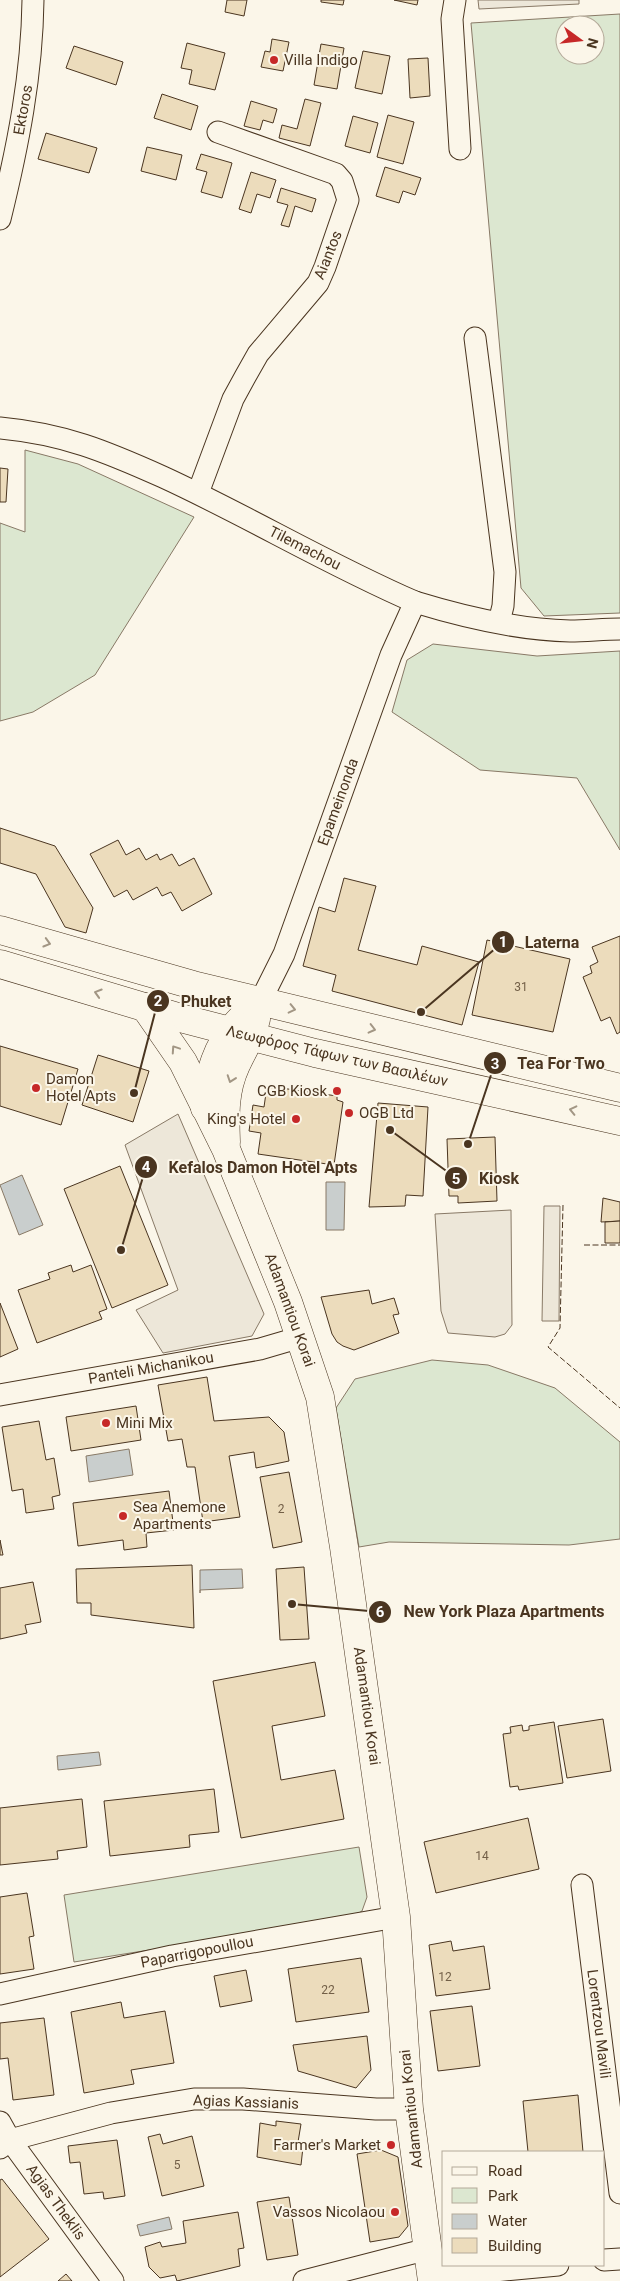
<svg xmlns="http://www.w3.org/2000/svg" width="620" height="2281" font-family="Roboto,sans-serif">
<style>
.green{fill:#dce7d0;stroke:#887966;fill-rule:evenodd}
.parking{fill:#ede7d9;stroke:#887966}
.water{fill:#c9cecd;stroke:#887966}
.building{fill:#ecdcbc;stroke:#4a3520}
.lines{fill:none;stroke-linecap:round;stroke-linejoin:round}
.street-casing{stroke:#4a3520;stroke-width:23}
.secondary-casing{stroke:#4a3520;stroke-width:29}
.street{stroke:#fbf6e9;stroke-width:21}
.secondary{stroke:#fbf6e9;stroke-width:28}
.fence{stroke:#4a3520;stroke-width:1;stroke-dasharray:6 2.5;stroke-linecap:butt}
.oneway{stroke:#a29684}
.poi-dot{fill:#c62828;stroke:#fbf6e9;stroke-width:2}
.labels{text-anchor:middle;stroke-width:4;stroke-linejoin:round;paint-order:stroke}
.number-label{font-size:12px;fill:#725f47}
.poi-label{font-size:15px;fill:#4a3520;stroke:#fbf6e9;text-anchor:start}
.street-label{font-size:15px;fill:#4a3520;stroke:#fbf6e9}
.leader{fill:none;stroke:#4a3520;stroke-width:2}
.callout-dot{fill:#4a3520;stroke:#fbf6e9;stroke-width:2}
.mark-label{font-size:15px;text-anchor:middle;font-weight:bold;fill:#fff}
.callout-label{font-size:16px;text-anchor:middle;font-weight:bold;fill:#4a3520;stroke:#fbf6e9;stroke-width:4;stroke-linejoin:round;paint-order:stroke}
</style>
<rect width="100%" height="100%" fill="#fbf6e9"/>
<g class="green">
<path d="M620 14V613L544 616 521 588 471 23ZM565 25H595V55H565Z"/>
<polygon points="25,450 78,464 194,517 95,675 33,712 0,721 0,523 25,532"/>
<polygon points="433,644 537,656 620,651 620,850 577,778 480,770 392,712 407,660"/>
<polygon points="432,1360 488,1365 555,1388 620,1442 620,1539 569,1545 389,1542 359,1547 336,1408 355,1379"/>
<polygon points="359,1847 367,1897 362,1911 350,1918 74,1962 64,1895"/>
</g>
<g class="parking">
<polygon points="478,0 579,0 579,4 479,9"/>
<polygon points="178,1114 264,1314 252,1336 163,1353 136,1310 178,1290 125,1145"/>
<polygon points="544,1206 560,1206 559,1321 542,1321"/>
<polygon points="511,1210 512,1325 505,1334 495,1337 448,1333 441,1311 435,1214"/>
</g>
<g class="water">
<polygon points="22,1175 43,1225 19,1235 0,1185"/>
<polygon points="326,1182 345,1182 344,1230 326,1230"/>
<polygon points="129,1449 133,1475 89,1482 86,1456"/>
<polygon points="242,1569 243,1588 200,1590 200,1593 200,1570"/>
<polygon points="99,1752 101,1765 58,1770 57,1756"/>
<polygon points="169,2217 172,2229 140,2236 137,2225"/>
</g>
<g class="building">
<polygon points="227,0 247,0 244,16 225,12"/>
<polygon points="321,0 344,0 343,5 321,2"/>
<polygon points="394,0 418,0 417,5"/>
<polygon points="272,39 289,42 283,71 261,67 265,51 270,52"/>
<polygon points="187,43 225,53 215,90 189,84 192,70 181,68"/>
<polygon points="321,44 344,48 337,89 314,85"/>
<polygon points="74,46 123,62 116,85 66,68"/>
<polygon points="363,51 390,56 382,94 355,88"/>
<polygon points="428,58 430,96 410,98 408,59"/>
<polygon points="162,94 198,106 191,130 154,118"/>
<polygon points="305,99 321,103 310,146 279,138 282,125 297,129"/>
<polygon points="251,101 277,109 273,123 263,120 260,130 244,126"/>
<polygon points="388,115 414,122 403,164 377,157"/>
<polygon points="353,116 378,123 370,153 345,146"/>
<polygon points="46,133 97,148 89,173 38,159"/>
<polygon points="147,147 182,155 176,180 141,171"/>
<polygon points="201,154 232,163 222,198 201,192 207,172 196,169"/>
<polygon points="385,167 421,178 415,195 403,191 399,203 376,196"/>
<polygon points="251,172 276,180 270,198 257,194 251,213 239,209"/>
<polygon points="281,188 316,199 312,212 295,206 289,227 281,225 288,205 277,202"/>
<polygon points="0,468 8,469 6,502 0,502"/>
<polygon points="0,828 55,846 93,908 86,933 65,927 36,874 0,863"/>
<polygon points="118,840 126,855 139,848 146,860 157,854 160,860 172,854 179,866 194,858 212,894 182,911 171,892 162,896 157,887 133,900 127,890 114,897 90,854"/>
<polygon points="344,878 376,886 358,950 417,965 422,946 479,962 462,1025 332,991 336,975 303,966 319,907 335,912"/>
<polygon points="620,936 620,1032 617,1034 610,1017 601,1021 583,977 592,973 590,966 598,962 592,947"/>
<polygon points="487,940 570,959 553,1032 472,1015"/>
<polygon points="0,1046 78,1069 61,1125 0,1106"/>
<polygon points="98,1055 149,1071 133,1122 82,1105"/>
<polygon points="267,1086 337,1096 337,1100 343,1102 334,1165 258,1154 261,1133 249,1131 253,1105 264,1107"/>
<polygon points="378,1103 428,1107 423,1196 406,1195 405,1206 369,1207"/>
<polygon points="495,1137 497,1201 458,1203 458,1196 449,1196 447,1139"/>
<polygon points="120,1166 168,1285 112,1308 64,1189"/>
<polygon points="603,1198 620,1202 620,1221 601,1222"/>
<polygon points="620,1221 620,1243 605,1243 605,1222"/>
<polygon points="71,1265 73,1272 91,1265 107,1309 99,1312 102,1319 37,1343 18,1290 50,1279 48,1273"/>
<polygon points="369,1290 372,1304 394,1298 399,1314 393,1315 399,1333 354,1350 343,1346 337,1342 332,1334 321,1297"/>
<polygon points="0,1303 18,1349 0,1357"/>
<polygon points="207,1377 214,1421 269,1417 284,1432 289,1461 256,1468 254,1452 229,1456 240,1517 203,1522 195,1467 187,1467 182,1439 168,1441 158,1385"/>
<polygon points="136,1406 141,1440 71,1451 66,1417"/>
<polygon points="39,1421 46,1460 54,1458 60,1495 52,1497 54,1509 26,1513 23,1489 12,1491 2,1427"/>
<polygon points="289,1472 302,1542 273,1548 260,1477"/>
<polygon points="169,1491 174,1530 146,1533 147,1547 124,1550 123,1540 78,1546 73,1503"/>
<polygon points="0,1540 3,1555 0,1555"/>
<polygon points="192,1565 194,1628 91,1615 91,1603 77,1603 76,1569"/>
<polygon points="304,1567 309,1639 280,1640 276,1569"/>
<polygon points="33,1582 41,1622 25,1625 27,1633 0,1639 0,1588"/>
<polygon points="315,1662 325,1716 272,1726 281,1780 335,1770 344,1819 241,1838 213,1681"/>
<polygon points="603,1719 611,1771 567,1778 558,1726"/>
<polygon points="554,1722 563,1783 519,1790 518,1786 510,1787 503,1734 511,1733 510,1727 522,1725 523,1731 529,1730 529,1726"/>
<polygon points="214,1789 219,1832 189,1835 190,1847 110,1856 104,1801"/>
<polygon points="82,1799 87,1847 57,1851 58,1859 0,1865 0,1808"/>
<polygon points="528,1818 539,1869 436,1893 424,1842"/>
<polygon points="27,1893 34,1936 29,1937 34,1969 0,1974 0,1897"/>
<polygon points="451,1941 453,1951 484,1946 490,1989 436,1996 429,1945"/>
<polygon points="361,1958 369,2012 296,2022 288,1969"/>
<polygon points="246,1970 252,2001 220,2007 214,1976"/>
<polygon points="121,2002 124,2018 165,2011 174,2063 131,2070 134,2084 84,2093 71,2012"/>
<polygon points="472,2006 480,2066 438,2071 430,2011"/>
<polygon points="44,2018 54,2095 13,2100 8,2058 0,2059 0,2023"/>
<polygon points="367,2036 371,2070 356,2088 298,2071 293,2045"/>
<polygon points="578,2095 583,2152 528,2152 523,2101"/>
<polygon points="276,2121 301,2124 298,2142 303,2147 301,2165 257,2157 260,2123 276,2126"/>
<polygon points="160,2134 163,2144 192,2136 204,2186 162,2196 148,2137"/>
<polygon points="117,2140 125,2196 104,2199 103,2192 84,2194 80,2162 70,2163 68,2146"/>
<polygon points="381,2150 398,2157 408,2226 399,2237 370,2242 357,2154"/>
<polygon points="2,2179 49,2239 0,2277 0,2180"/>
<polygon points="289,2197 298,2255 267,2260 257,2202"/>
<polygon points="238,2212 244,2248 238,2249 240,2266 177,2281 175,2275 160,2278 149,2267 145,2247 160,2242 162,2247 186,2243 183,2221"/>
<polygon points="66,2274 72,2281 58,2281"/>
</g>
<g class="lines">
<g class="street-casing">
<g id="street">
<polyline points="455,0 452,19 460,149"/>
<path d="M0 219C18 146 32 75 33 0"/>
<polyline points="475,338 505,572 503,606 499,622"/>
<path d="M0 428C64 434 105 451 163 477 248 516 329 565 415 602 464 617 518 630 570 631 587 631 603 629 620 629"/>
<polyline points="198,493 233,399 245,377 258,354 318,283 325,267 348,200 342,181 336,174 218,132"/>
<polyline points="260,1002 284,954 391,655 415,602"/>
<polyline points="0,1395 260,1349 301,1337"/>
<polyline points="582,1885 620,2193"/>
<polyline points="0,1994 172,1956 396,1917"/>
<polyline points="0,2122 10,2140 113,2281"/>
<polyline points="0,2148 10,2140 111,2113 194,2099 243,2099 376,2109 409,2109"/>
<polyline points="604,2260 620,2259"/>
<polyline points="431,2277 558,2265"/>
<polyline points="304,2281 428,2249"/>
</g>
</g>
<g class="secondary-casing">
<g id="secondary">
<polyline points="0,930 193,985 620,1088"/>
<polyline points="0,964 184,1019 315,1053 620,1121"/>
<polyline points="145,1007 183,1062 226,1149 288,1302 320,1397 344,1547 396,1917 409,2109 432,2281"/>
<path d="M205 1108C208 1074 217 1043 241 1019"/>
<path d="M226 1142C225 1115 224 1091 236 1065 243 1049 252 1037 256 1019"/>
</g>
</g>
<use href="#street" class="street"/>
<use href="#secondary" class="secondary"/>
<g class="fence">
<polyline points="563,1205 560,1328 548,1347 620,1408"/>
<polyline points="584,1245 620,1245"/>
</g>
</g>
<defs><path id="oneway-chevron" d="M-2-3.5L2.5 0L-2 3.5" fill="none" stroke-width="1.6" stroke-linecap="round" stroke-linejoin="round" transform="scale(1.25)"/></defs>
<g class="oneway">
<use href="#oneway-chevron" transform="translate(47 943) rotate(16)"/>
<use href="#oneway-chevron" transform="translate(98 993) rotate(-163)"/>
<use href="#oneway-chevron" transform="translate(292 1009) rotate(13)"/>
<use href="#oneway-chevron" transform="translate(372 1029) rotate(14)"/>
<use href="#oneway-chevron" transform="translate(175 1049) rotate(-124)"/>
<use href="#oneway-chevron" transform="translate(231 1079) rotate(109)"/>
<use href="#oneway-chevron" transform="translate(573 1110) rotate(-167)"/>
</g>
<g class="poi-dot">
<circle cx="274" cy="60" r="5"/>
<circle cx="36" cy="1088" r="5"/>
<circle cx="337" cy="1091" r="5"/>
<circle cx="349" cy="1113" r="5"/>
<circle cx="296" cy="1119" r="5"/>
<circle cx="106" cy="1423" r="5"/>
<circle cx="123" cy="1516" r="5"/>
<circle cx="391" cy="2145" r="5"/>
<circle cx="395" cy="2212" r="5"/>
</g>
<g class="labels">
<g class="number-label">
<text x="521" y="991">31</text>
<text x="281" y="1513">2</text>
<text x="482" y="1860">14</text>
<text x="445" y="1981">12</text>
<text x="328" y="1994">22</text>
<text x="177" y="2169">5</text>
</g>
<g class="poi-label">
<text x="284" y="65">Villa Indigo</text>
<text x="46" y="1084">Damon<tspan x="46" dy="17">Hotel Apts</tspan></text>
<text x="327" y="1096" text-anchor="end">CGB Kiosk</text>
<text x="359" y="1118">OGB Ltd</text>
<text x="286" y="1124" text-anchor="end">King's Hotel</text>
<text x="116" y="1428">Mini Mix</text>
<text x="133" y="1512">Sea Anemone<tspan x="133" dy="17">Apartments</tspan></text>
<text x="381" y="2150" text-anchor="end">Farmer's Market</text>
<text x="385" y="2217" text-anchor="end">Vassos Nicolaou</text>
</g>
<g class="street-label">
<text transform="translate(23 110) rotate(-80)" y="5">Ektoros</text>
<text transform="translate(328 255) rotate(-68)" y="5">Aiantos</text>
<text transform="translate(305 548) rotate(27)" y="5">Tilemachou</text>
<text transform="translate(338 802) rotate(-70)" y="5">Epameinonda</text>
<text transform="translate(337 1056) rotate(13)" y="5">Λεωφόρος Τάφων των Βασιλέων</text>
<text transform="translate(290 1310) rotate(70)" y="5">Adamantiou Korai</text>
<text transform="translate(151 1368) rotate(-10)" y="5">Panteli Michanikou</text>
<text transform="translate(367 1706) rotate(82)" y="5">Adamantiou Korai</text>
<text transform="translate(197 1952) rotate(-11)" y="5">Paparrigopoullou</text>
<text transform="translate(599 2024) rotate(83)" y="5">Lorentzou Mavili</text>
<text transform="translate(246 2102) rotate(2)" y="5">Agias Kassianis</text>
<text transform="translate(411 2109) rotate(-96)" y="5">Adamantiou Korai</text>
<text transform="translate(56 2202) rotate(54)" y="5">Agias Theklis</text>
</g>
</g>
<path class="leader" d="M421 1012L503 942M134 1093L158 1001M468 1144L495 1063M121 1250L146 1167M390 1130L456 1178M292 1604L380 1612"/>
<g class="callout-dot">
<circle cx="421" cy="1012" r="5"/>
<circle cx="134" cy="1093" r="5"/>
<circle cx="468" cy="1144" r="5"/>
<circle cx="121" cy="1250" r="5"/>
<circle cx="390" cy="1130" r="5"/>
<circle cx="292" cy="1604" r="5"/>
<circle cx="503" cy="942" r="12"/>
<circle cx="158" cy="1001" r="12"/>
<circle cx="495" cy="1063" r="12"/>
<circle cx="146" cy="1167" r="12"/>
<circle cx="456" cy="1178" r="12"/>
<circle cx="380" cy="1612" r="12"/>
</g>
<g class="mark-label">
<text x="503" y="947">1</text>
<text x="158" y="1006">2</text>
<text x="495" y="1069">3</text>
<text x="146" y="1172">4</text>
<text x="456" y="1184">5</text>
<text x="380" y="1617">6</text>
</g>
<g class="callout-label">
<text x="552" y="948">Laterna</text>
<text x="206" y="1007">Phuket</text>
<text x="561" y="1069">Tea For Two</text>
<text x="263" y="1173">Kefalos Damon Hotel Apts</text>
<text x="499" y="1184">Kiosk</text>
<text x="504" y="1617">New York Plaza Apartments</text>
</g>
<rect x="442" y="2151" width="162" height="115" fill="#fbf6e9" stroke="#b4a999"/>
<rect x="452" y="2167" width="25" height="8" fill="#fbf6e9" stroke="#b4a999"/>
<text x="488" y="2176" font-size="15" fill="#4a3520">Road</text>
<rect x="452" y="2188" width="25" height="15" fill="#dce7d0" stroke="#b4a999"/>
<text x="488" y="2201" font-size="15" fill="#4a3520">Park</text>
<rect x="452" y="2214" width="25" height="15" fill="#c9cecd" stroke="#b4a999"/>
<text x="488" y="2226" font-size="15" fill="#4a3520">Water</text>
<rect x="452" y="2238" width="25" height="15" fill="#ecdcbc" stroke="#b4a999"/>
<text x="488" y="2251" font-size="15" fill="#4a3520">Building</text>
<g transform="translate(580 40) rotate(105)"><circle r="24" fill="#fbf6e9" stroke="#b4a999"/>
<path d="M0-4L9 19L0 12L-9 19Z" fill="#c62828"/>
<text y="-8" font-size="14" font-weight="bold" text-anchor="middle" fill="#4a3520">N</text>
</g>
</svg>
